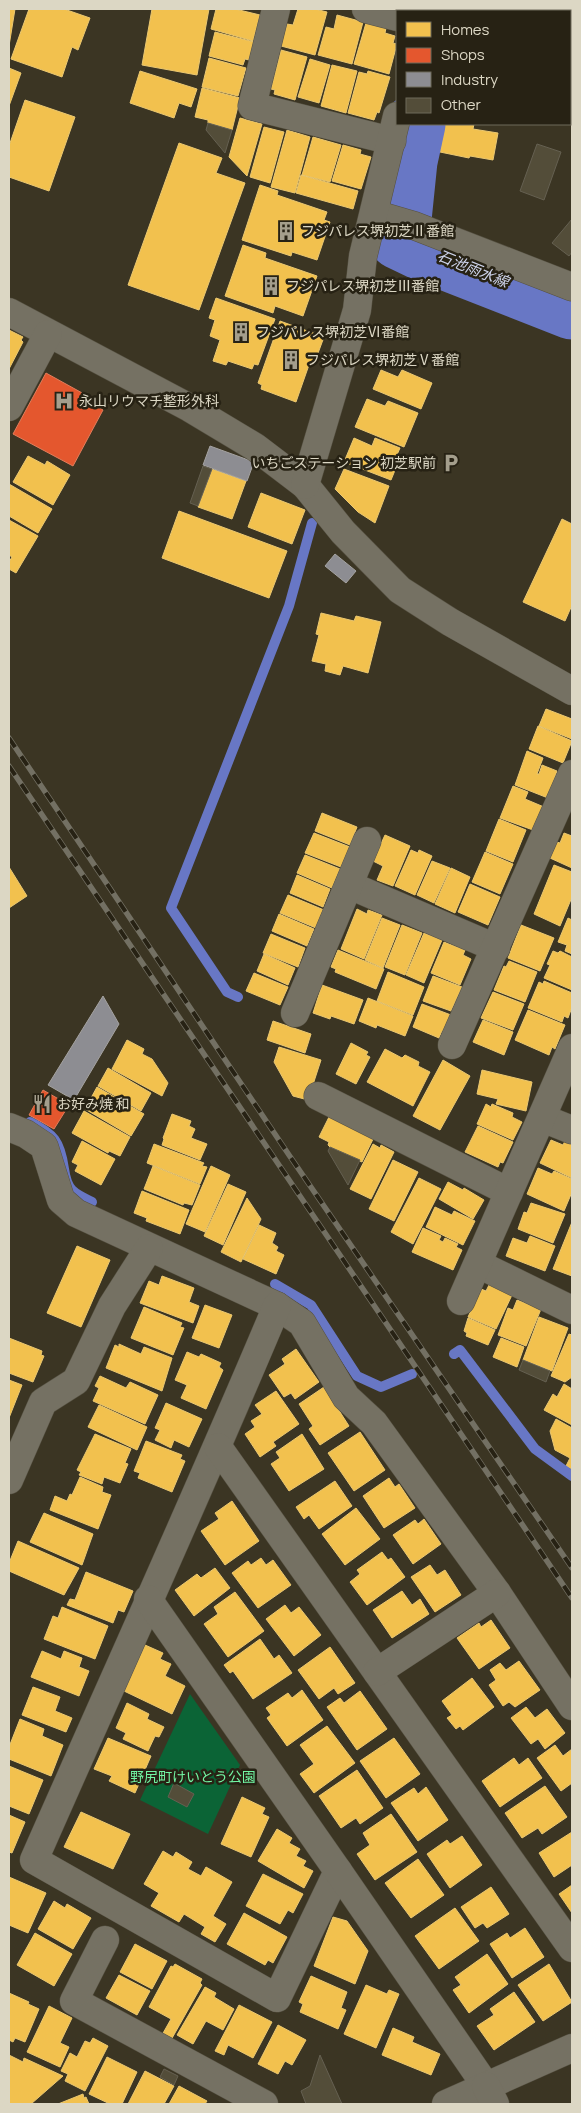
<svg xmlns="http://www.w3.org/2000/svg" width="581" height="2113" font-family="Manrope,'Noto Sans JP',sans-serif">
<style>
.green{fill:#0b6436}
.homes{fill:#f2c14e;stroke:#ebc871}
.shops{fill:#e4572e;stroke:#e27d5b}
.industry{fill:#8d8d92;stroke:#a5a3a1}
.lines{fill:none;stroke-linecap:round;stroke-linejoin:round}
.stream{stroke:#6877c5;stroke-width:10}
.river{stroke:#6877c5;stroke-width:61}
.building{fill:#534d39;stroke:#656051}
.street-casing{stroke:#555041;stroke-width:29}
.secondary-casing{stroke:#555041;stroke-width:29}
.street{stroke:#757163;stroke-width:28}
.secondary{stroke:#757163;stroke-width:28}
.rail-casing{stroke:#737063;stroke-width:5.5}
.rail{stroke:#272214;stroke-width:4;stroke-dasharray:11;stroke-linecap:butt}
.labels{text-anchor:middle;stroke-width:5;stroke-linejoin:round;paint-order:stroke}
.poi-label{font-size:14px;fill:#dcd7c4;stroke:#272214;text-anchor:start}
.park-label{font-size:14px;fill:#72f5a3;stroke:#272214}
.water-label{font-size:15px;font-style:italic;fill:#ced4eb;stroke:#272214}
</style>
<rect width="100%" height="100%" fill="#3b3523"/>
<polygon class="green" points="190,1694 240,1765 208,1834 140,1800"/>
<g class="homes">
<polygon points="9,9 15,9 9,46"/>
<polygon points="29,9 64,9 90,18 78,50 72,47 62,77 11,59"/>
<polygon points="152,9 209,9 197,75 142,65"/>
<polygon points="216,9 235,9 260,15 253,41 211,29"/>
<polygon points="298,9 315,9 327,12 315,55 281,46 287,24 293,25"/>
<polygon points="337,15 363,22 352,64 318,55 326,27 334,29"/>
<polygon points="366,23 386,28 385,33 395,36 393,43 397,44 389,74 354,64"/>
<polygon points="215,32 254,42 249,60 245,59 243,65 209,56"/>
<polygon points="570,46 572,46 571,105 570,103"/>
<polygon points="281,50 307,57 295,100 274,94 275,90 271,89"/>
<polygon points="209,58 246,68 238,96 202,87"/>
<polygon points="310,59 330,65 319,103 298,97"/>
<polygon points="332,65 357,71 346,113 321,106"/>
<polygon points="9,68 21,73 9,106"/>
<polygon points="140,71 197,89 191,107 179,103 174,118 130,103"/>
<polygon points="368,71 390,77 379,113 377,112 374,120 348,113 359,72 367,74"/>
<polygon points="202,88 240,98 232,130 208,123 208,120 195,117"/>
<polygon points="25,100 75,117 49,191 9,177 9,146"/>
<polygon points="240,118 262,124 247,176 229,157"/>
<polygon points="445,124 474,124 473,129 498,133 493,160 470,156 469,158 440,152"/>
<polygon points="264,127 284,132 270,183 250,177"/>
<polygon points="287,130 310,137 295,193 271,187"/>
<polygon points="313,137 341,145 330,182 302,175"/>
<polygon points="179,143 222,158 216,173 245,183 199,310 128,285"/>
<polygon points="343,145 361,150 360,154 371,157 361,189 332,181"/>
<polygon points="301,175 358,191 353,209 296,193"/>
<polygon points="260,185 278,191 277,195 327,212 324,220 330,222 317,260 292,252 291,256 242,240"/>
<polygon points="243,245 266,253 265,258 317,276 303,316 275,306 273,313 225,296"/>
<polygon points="216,298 275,319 258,365 254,364 252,369 228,361 226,365 213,361 220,340 210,336 215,320 209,318"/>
<polygon points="280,321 324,337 314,364 310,362 296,402 261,389 262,385 258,383"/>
<polygon points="9,330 23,337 21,340 23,342 9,369"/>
<polygon points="381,370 398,377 402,370 432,383 421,409 373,389"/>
<polygon points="367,399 385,406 388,401 418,413 404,447 355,427"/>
<polygon points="354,438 372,446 375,438 400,448 396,457 400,458 391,480 344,462"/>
<polygon points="28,456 45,465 47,461 70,475 53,505 13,482"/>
<polygon points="212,469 246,481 232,519 198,507"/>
<polygon points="344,469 389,486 375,523 358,512 335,489"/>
<polygon points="9,484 52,509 38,533 9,516"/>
<polygon points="261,493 305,510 292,544 248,527"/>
<polygon points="179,511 287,551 269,598 162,558"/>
<polygon points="562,519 572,524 572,605 565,621 523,602"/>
<polygon points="9,520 38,536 16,573 9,569 9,562 12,557 9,555"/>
<polygon points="321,613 354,621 356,616 381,622 368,673 343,666 340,675 325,671 326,664 312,661 319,635 316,634"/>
<polygon points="546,709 572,719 572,739 539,726"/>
<polygon points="538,726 572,741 563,763 529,749"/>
<polygon points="527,751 543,758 537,774 539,774 542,765 557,771 548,798 515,785"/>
<polygon points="513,786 528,792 525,799 544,807 533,830 500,818"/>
<polygon points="322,813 357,827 350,845 315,831"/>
<polygon points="499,819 526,830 513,862 486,851"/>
<polygon points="314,833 350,847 341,867 305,853"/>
<polygon points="564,833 572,836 572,868 550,858 557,842 560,843"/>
<polygon points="385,835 410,846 393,886 377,880 383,866 373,861"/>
<polygon points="411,850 418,853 419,850 432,856 415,895 395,886"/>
<polygon points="485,852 513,864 500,894 472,882"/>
<polygon points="305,855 340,869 332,888 297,873"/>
<polygon points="432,861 450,868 434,903 417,895"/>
<polygon points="554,865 572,872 572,897 560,926 534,914"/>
<polygon points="9,867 27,896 9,908"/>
<polygon points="451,868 470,877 455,913 435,904"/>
<polygon points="297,875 330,889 323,907 290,893"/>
<polygon points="470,884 500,897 488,925 458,912"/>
<polygon points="288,895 324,910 316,928 280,913"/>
<polygon points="357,909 367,914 368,910 382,915 364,959 341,949"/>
<polygon points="279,914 314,929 307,946 272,931"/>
<polygon points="382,918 400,925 383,968 365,960"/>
<polygon points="568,918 572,920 572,954 565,951 567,945 558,942"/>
<polygon points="402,925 422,933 405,975 385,967"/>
<polygon points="521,925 554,938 540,971 508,958"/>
<polygon points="424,933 442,940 424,983 406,975"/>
<polygon points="271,934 305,948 298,967 263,953"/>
<polygon points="444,942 465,950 463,955 471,959 460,985 431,973"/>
<polygon points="338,950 384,969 376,989 335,972 336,969 331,967"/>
<polygon points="553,951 558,953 560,951 572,957 572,990 544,978 550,965 547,964"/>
<polygon points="264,954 295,968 288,985 257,971"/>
<polygon points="509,961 537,972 525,1002 494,990 504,966 506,967"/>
<polygon points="388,972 424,987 413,1015 377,1001"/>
<polygon points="254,973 288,987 280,1005 246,991"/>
<polygon points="433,976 462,987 451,1011 423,1001"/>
<polygon points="544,981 572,993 572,1007 568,1018 564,1016 562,1022 528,1008 539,982 543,984"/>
<polygon points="322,985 363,1000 354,1024 331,1016 330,1019 313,1013"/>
<polygon points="493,992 524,1004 513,1030 481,1018"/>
<polygon points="368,998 413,1016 405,1036 377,1025 376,1028 359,1021"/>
<polygon points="422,1004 451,1015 444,1032 442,1031 439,1038 413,1027"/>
<polygon points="528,1010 565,1025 555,1049 552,1047 549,1055 515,1040"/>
<polygon points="483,1020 513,1032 504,1055 473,1042"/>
<polygon points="273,1021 311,1034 305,1053 267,1040"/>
<polygon points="127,1040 144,1049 142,1054 152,1059 168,1083 162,1096 112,1069"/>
<polygon points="351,1043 368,1052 366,1055 370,1057 356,1084 336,1074"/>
<polygon points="279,1047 321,1060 308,1100 293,1096 274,1062"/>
<polygon points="385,1049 402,1058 405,1055 419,1062 418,1066 430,1072 413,1106 367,1082"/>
<polygon points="443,1060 470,1076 440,1130 413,1116"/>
<polygon points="108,1068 151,1093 141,1111 98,1086"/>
<polygon points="482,1070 532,1082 526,1111 496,1104 498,1099 477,1094"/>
<polygon points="97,1087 144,1114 131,1136 85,1109"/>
<polygon points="486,1104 491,1107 492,1104 513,1113 512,1117 522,1122 513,1140 477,1124"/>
<polygon points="84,1111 130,1137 120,1156 109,1151 108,1153 72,1133"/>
<polygon points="172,1114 191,1121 189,1126 195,1129 191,1138 207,1144 200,1160 162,1145 164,1139 163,1138"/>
<polygon points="329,1117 374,1137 362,1162 330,1147 328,1145 329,1142 319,1137"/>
<polygon points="478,1126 513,1142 503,1163 500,1162 498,1167 465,1152"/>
<polygon points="566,1139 572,1142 572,1178 540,1163 551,1140 563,1145"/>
<polygon points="82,1141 115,1159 101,1185 75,1171 78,1165 72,1162"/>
<polygon points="154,1144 204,1163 202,1166 207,1167 200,1184 147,1163"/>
<polygon points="373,1144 380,1148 381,1145 394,1152 371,1199 350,1189"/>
<polygon points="393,1160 418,1172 394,1221 369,1209"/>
<polygon points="153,1166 200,1185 192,1205 184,1203 183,1205 144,1189"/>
<polygon points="211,1166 230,1175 205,1232 186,1224"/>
<polygon points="538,1168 552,1174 554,1171 572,1179 572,1192 564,1211 527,1194"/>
<polygon points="419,1178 441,1189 413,1244 391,1232"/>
<polygon points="448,1182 463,1190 464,1188 484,1200 473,1219 439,1199"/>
<polygon points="228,1184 246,1192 223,1245 204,1236"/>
<polygon points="142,1191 189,1210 180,1234 146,1221 147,1218 134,1213"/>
<polygon points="247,1198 261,1219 241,1262 221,1252"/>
<polygon points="531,1203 565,1214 553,1243 518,1229 524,1212 527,1213"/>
<polygon points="435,1207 452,1215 454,1211 475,1221 463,1245 426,1227"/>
<polygon points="572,1222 572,1276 553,1269"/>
<polygon points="259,1225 276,1233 272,1243 278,1247 276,1251 284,1255 276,1274 243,1259"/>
<polygon points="423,1228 441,1236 439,1240 443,1242 445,1238 458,1244 456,1247 462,1250 453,1270 412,1252"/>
<polygon points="530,1236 555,1246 545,1271 506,1256 513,1238 527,1243"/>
<polygon points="77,1246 110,1260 81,1327 47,1313"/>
<polygon points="162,1276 194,1288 189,1302 199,1306 193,1323 140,1303 149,1281 159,1285"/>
<polygon points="489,1285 512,1295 496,1329 468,1317 481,1289 486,1291"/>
<polygon points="517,1300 541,1309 526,1346 498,1335 508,1308 513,1310"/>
<polygon points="205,1305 232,1315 219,1348 192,1338"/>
<polygon points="144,1307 182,1323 180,1327 184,1328 173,1355 131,1338"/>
<polygon points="539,1317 568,1328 552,1371 523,1360"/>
<polygon points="468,1318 495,1330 488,1345 466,1336 467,1333 464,1331"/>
<polygon points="569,1334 572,1335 572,1377 565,1382 551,1376"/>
<polygon points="9,1338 42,1351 41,1355 44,1356 33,1382 9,1373"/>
<polygon points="501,1338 524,1347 517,1367 493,1357"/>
<polygon points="119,1344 141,1354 144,1347 172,1358 162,1391 106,1368 115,1345 119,1347"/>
<polygon points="296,1349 319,1382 295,1399 291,1393 284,1397 269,1375 285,1364 282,1359"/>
<polygon points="187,1352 199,1357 201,1354 221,1363 219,1367 223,1370 206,1409 181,1398 187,1385 175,1380"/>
<polygon points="100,1376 126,1388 130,1382 158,1395 145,1424 93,1401 99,1388 95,1386"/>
<polygon points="9,1380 22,1385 9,1418"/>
<polygon points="564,1384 572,1389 572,1425 544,1410 553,1394 557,1397"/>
<polygon points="324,1387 349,1426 320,1445 309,1429 313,1426 299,1404"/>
<polygon points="276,1391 299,1424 273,1442 276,1446 260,1457 245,1434 255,1427 251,1421 262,1414 255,1405"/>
<polygon points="166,1403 202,1419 189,1447 174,1440 171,1448 155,1440 160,1430 155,1428"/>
<polygon points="99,1405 147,1427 137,1450 88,1427"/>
<polygon points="556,1419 572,1428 572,1469 566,1466 570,1458 555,1450 550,1431"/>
<polygon points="360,1432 385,1470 354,1491 328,1453"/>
<polygon points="95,1434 131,1449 125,1463 128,1464 120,1483 104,1477 102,1484 79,1475 81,1472 77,1470"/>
<polygon points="302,1434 324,1469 289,1491 271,1464 280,1458 276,1452"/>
<polygon points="146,1441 182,1455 180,1459 185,1461 172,1492 138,1478 140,1473 134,1471"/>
<polygon points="80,1477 103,1487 102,1492 111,1495 98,1529 50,1510 55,1496 67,1501 70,1494 72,1495"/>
<polygon points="389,1478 395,1487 399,1484 415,1508 384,1528 363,1496"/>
<polygon points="335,1481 352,1506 319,1529 309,1515 304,1519 296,1507"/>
<polygon points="232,1501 259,1541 225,1565 201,1531 219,1519 215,1513"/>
<polygon points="356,1508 380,1539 345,1565 322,1534"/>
<polygon points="44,1513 93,1534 82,1565 30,1542"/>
<polygon points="424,1519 441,1544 413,1564 393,1535 415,1520 418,1524"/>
<polygon points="18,1541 79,1568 64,1595 9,1571 9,1563"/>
<polygon points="382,1552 388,1560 391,1558 405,1577 367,1605 350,1582 360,1574 357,1570"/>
<polygon points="261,1558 266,1565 273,1560 291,1585 258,1608 232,1573 248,1561 251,1565"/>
<polygon points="430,1565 437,1575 445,1570 461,1595 435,1612 411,1577"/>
<polygon points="215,1568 230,1588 194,1616 175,1590 197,1574 201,1578"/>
<polygon points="86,1572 133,1591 124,1612 118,1610 113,1623 67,1605 70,1599 75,1600"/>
<polygon points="402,1591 412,1605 420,1599 429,1614 392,1638 373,1610"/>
<polygon points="235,1592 264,1631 228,1657 204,1624 218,1614 214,1607"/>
<polygon points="285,1605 291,1613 299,1607 321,1635 294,1656 266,1619"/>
<polygon points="62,1607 108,1626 95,1659 44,1639 53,1616 58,1618"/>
<polygon points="491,1620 510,1648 479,1669 457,1638 479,1623 481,1627"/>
<polygon points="260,1639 274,1659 279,1655 292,1673 253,1699 233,1671 230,1673 224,1665"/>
<polygon points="145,1645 163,1653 160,1659 171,1664 165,1676 185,1686 172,1714 124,1691"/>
<polygon points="330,1647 355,1683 338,1694 334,1688 319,1699 298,1670"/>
<polygon points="42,1651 61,1659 64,1651 82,1658 79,1667 89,1671 79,1696 31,1677"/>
<polygon points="519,1661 540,1690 515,1707 509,1702 503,1706 489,1685 496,1680 490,1670 500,1663 506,1670"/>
<polygon points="472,1678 494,1707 463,1730 460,1726 456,1729 447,1718 452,1715 442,1701"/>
<polygon points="33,1687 60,1697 55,1711 72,1718 66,1732 22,1715"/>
<polygon points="302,1690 323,1720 287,1746 267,1718 271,1715 266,1708 288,1693 292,1698"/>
<polygon points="360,1691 387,1729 357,1750 327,1707 340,1698 344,1703"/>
<polygon points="127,1703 149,1714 147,1719 164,1727 159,1737 155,1736 148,1751 123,1739 126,1733 116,1728"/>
<polygon points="526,1707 535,1718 547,1709 565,1733 545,1749 538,1739 531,1744 511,1718"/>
<polygon points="20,1719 44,1729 42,1736 63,1745 51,1776 9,1759 9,1747"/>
<polygon points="327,1726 355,1763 314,1793 300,1774 314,1764 300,1745"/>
<polygon points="108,1738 151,1756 135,1793 109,1781 112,1776 94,1769"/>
<polygon points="394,1738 420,1774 386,1798 360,1761"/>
<polygon points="555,1745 563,1756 572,1749 572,1783 561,1791 537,1758"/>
<polygon points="514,1758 519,1765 528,1758 542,1778 500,1807 482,1781"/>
<polygon points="9,1766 43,1780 29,1814 9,1806"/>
<polygon points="357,1770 383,1808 360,1824 356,1818 341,1828 319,1796"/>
<polygon points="545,1786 567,1817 542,1834 538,1828 522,1838 505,1813"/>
<polygon points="426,1787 448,1820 418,1841 391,1803 414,1788 418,1794"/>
<polygon points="242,1797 265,1808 262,1814 269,1817 251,1857 221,1844"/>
<polygon points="81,1812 130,1834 113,1869 64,1847"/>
<polygon points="391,1814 417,1852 375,1880 357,1854 370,1845 363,1833"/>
<polygon points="9,1815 25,1822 12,1853 9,1852"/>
<polygon points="277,1829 292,1838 289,1843 300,1849 296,1856 306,1861 303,1866 313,1871 304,1888 258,1861"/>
<polygon points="572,1832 572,1865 554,1877 539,1853"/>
<polygon points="462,1836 482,1865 450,1888 427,1854 447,1840 450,1844"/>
<polygon points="163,1851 173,1857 176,1852 192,1862 188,1869 201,1876 206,1867 232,1882 213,1916 226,1924 215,1942 201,1934 205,1927 184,1914 179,1922 151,1906 159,1893 144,1884"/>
<polygon points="418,1859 444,1895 411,1918 385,1883"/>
<polygon points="263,1874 303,1894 293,1913 288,1910 280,1924 246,1906"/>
<polygon points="9,1877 46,1893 28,1933 9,1925"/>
<polygon points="572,1885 572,1913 559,1894"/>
<polygon points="491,1887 509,1914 487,1928 483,1923 475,1928 461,1907"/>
<polygon points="54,1901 65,1908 67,1904 91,1918 73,1949 38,1929"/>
<polygon points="455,1908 479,1941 439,1969 415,1936"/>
<polygon points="244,1913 287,1937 273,1963 268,1960 265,1965 227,1944"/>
<polygon points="333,1917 347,1921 368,1951 355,1984 314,1966"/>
<polygon points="525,1928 544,1957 512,1978 490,1944 507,1933 510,1938"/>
<polygon points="35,1933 72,1954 54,1986 17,1965"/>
<polygon points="135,1944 167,1961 152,1989 120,1972"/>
<polygon points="487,1954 508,1984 469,2013 453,1990 461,1985 455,1977"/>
<polygon points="175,1964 202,1979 200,1983 202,1985 171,2040 162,2035 171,2019 149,2007 171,1966 173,1967"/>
<polygon points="549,1964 572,2002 543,2021 518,1985"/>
<polygon points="119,1975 150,1991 137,2015 106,1998"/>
<polygon points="311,1976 347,1992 341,2008 346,2010 338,2029 300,2012 303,2004 299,2002"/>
<polygon points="366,1985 387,1994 389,1990 399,1994 376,2048 344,2034"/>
<polygon points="205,1987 216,1993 214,1997 234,2009 223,2030 206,2021 193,2044 177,2035"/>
<polygon points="514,1992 535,2022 494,2050 477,2026 494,2015 490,2009"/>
<polygon points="9,1993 29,2002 28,2004 39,2009 25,2042 15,2038 13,2042 9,2040"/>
<polygon points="239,2005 272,2022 253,2058 228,2045 224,2055 215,2051"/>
<polygon points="49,2006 72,2018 60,2043 69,2047 60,2067 27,2052"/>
<polygon points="278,2025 306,2040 292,2065 285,2061 278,2074 258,2064"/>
<polygon points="393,2028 414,2037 412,2042 440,2054 431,2075 382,2055"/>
<polygon points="93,2038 108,2046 85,2091 65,2081 68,2074 61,2071 70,2053 77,2057 85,2041 90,2043"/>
<polygon points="9,2055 23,2062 24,2058 63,2076 31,2104 9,2104"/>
<polygon points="107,2057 137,2072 122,2104 110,2104 89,2094"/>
<polygon points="145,2071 174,2086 164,2104 128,2104"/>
<polygon points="179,2086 207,2101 205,2104 169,2104"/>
<polygon points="83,2094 84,2098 86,2097 89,2104 58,2104"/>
</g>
<g class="shops">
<polygon points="46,373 84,394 81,397 103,410 73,466 13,434"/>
<polygon points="43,1090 69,1105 54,1129 29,1115"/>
</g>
<g class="industry">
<polygon points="210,446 254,462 247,481 203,465"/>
<polygon points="335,554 356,571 346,583 325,566"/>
<polygon points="103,996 119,1024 74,1100 48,1085"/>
</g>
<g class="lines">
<g class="stream">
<polyline points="238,997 227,992 171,908 289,606 312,523"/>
<path d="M30 1122C54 1134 60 1141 64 1169 65 1176 67 1185 72 1190 77 1195 86 1199 92 1202"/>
<polyline points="275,1284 311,1305 357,1376 381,1387 412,1374"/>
<polyline points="454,1354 460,1350 535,1449 572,1476"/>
</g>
<polyline class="river" points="415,124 407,161 399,239 424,251 572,309"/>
</g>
<g class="building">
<polygon points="208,123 232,130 225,153 206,130"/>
<polygon points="537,144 561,152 544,200 520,191"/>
<polygon points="572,219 572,252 569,256 552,243"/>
<polygon points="203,466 212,469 198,506 190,503"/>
<polygon points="330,1147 360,1160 348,1185 328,1151"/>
<polygon points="523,1360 550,1371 546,1382 519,1370"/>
<polygon points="174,1783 194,1794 187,1807 168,1797"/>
<polygon points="320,2055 342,2104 306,2104 301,2091 310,2086"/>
<polygon points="164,2069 178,2076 174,2085 160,2077"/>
</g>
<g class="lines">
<g class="street-casing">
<g id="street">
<polyline points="276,9 252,106 392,141"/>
<polyline points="366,9 397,17"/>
<polyline points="498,9 509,11"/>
<polyline points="442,11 447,9"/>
<polyline points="570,28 572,28"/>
<polyline points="374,214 415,226 572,287"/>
<polyline points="9,312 190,408 255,447 305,485 343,532 400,590 450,622 572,691"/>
<polyline points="9,407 48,334"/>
<polyline points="305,485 357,310 363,256 397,116"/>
<polyline points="349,885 496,948"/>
<polyline points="295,1013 367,841"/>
<polyline points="452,1045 572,774"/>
<polyline points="318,1096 509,1192"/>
<polyline points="542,1118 572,1130"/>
<polyline points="9,1127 26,1134 44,1146 61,1200 76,1213 277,1306 302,1323 346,1397 374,1423 497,1593 572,1706"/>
<polyline points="478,1264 572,1310"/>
<polyline points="461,1301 572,1048"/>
<path d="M277 1306C199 1492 115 1676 34 1860L277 1998 338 1871"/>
<polyline points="218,1447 572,1948"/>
<polyline points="9,1480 43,1402 76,1381 112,1306 149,1248"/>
<polyline points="148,1599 338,1871 486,2086"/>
<polyline points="377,1672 497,1593"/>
<polyline points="105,1940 74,2001 264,2104"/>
<polyline points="446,2104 572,2048"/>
</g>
</g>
<g class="secondary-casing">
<polyline id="secondary" points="486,2086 495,2104"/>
</g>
<use href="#street" class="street"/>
<use href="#secondary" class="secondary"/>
<g class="rail-casing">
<g id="rail">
<polyline points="9,738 289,1155 572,1568"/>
<polyline points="9,766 572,1598"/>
</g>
</g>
<use href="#rail" class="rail"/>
</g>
<defs>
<g id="building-bare" transform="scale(1.5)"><path d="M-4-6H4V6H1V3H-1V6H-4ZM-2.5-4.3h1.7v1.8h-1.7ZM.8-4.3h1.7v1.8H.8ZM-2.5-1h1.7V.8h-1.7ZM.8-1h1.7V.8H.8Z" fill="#a49e8c" stroke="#272214" stroke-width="2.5" paint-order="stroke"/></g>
<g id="hospital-bare" transform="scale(1.5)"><path d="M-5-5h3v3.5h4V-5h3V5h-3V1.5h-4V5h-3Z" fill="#a49e8c" stroke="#272214" stroke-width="2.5" paint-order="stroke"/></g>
<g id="parking-bare" transform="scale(1.5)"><path d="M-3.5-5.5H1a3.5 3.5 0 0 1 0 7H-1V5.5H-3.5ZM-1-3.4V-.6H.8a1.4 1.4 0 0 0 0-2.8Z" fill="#a49e8c" stroke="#272214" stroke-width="2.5" paint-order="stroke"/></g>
<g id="restaurant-bare" transform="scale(1.5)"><path d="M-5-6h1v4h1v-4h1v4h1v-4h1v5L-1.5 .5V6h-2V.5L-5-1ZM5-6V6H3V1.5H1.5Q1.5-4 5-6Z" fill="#a49e8c" stroke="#272214" stroke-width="2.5" paint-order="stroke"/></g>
</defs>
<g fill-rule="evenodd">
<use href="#building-bare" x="286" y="231"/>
<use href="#building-bare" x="271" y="286"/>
<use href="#building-bare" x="241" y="332"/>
<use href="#building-bare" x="291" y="360"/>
<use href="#hospital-bare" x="64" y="401"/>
<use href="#parking-bare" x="451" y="463"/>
<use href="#restaurant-bare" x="42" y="1104"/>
</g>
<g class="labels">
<g class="poi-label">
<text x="301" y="236">フジパレス堺初芝Ⅱ番館</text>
<text x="286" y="291">フジパレス堺初芝Ⅲ番館</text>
<text x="256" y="337">フジパレス堺初芝Ⅵ番館</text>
<text x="306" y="365">フジパレス堺初芝Ⅴ番館</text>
<text x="79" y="406">永山リウマチ整形外科</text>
<text x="436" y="468" text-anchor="end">いちごステーション 初芝駅前</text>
<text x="57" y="1109">お好み焼 和</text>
</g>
<g class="park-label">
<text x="193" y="1782">野尻町けいとう公園</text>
</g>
<g class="water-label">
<text transform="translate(473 269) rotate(22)" y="5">石池雨水線</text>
</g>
</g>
<rect width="581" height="2113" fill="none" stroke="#dcd7c4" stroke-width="20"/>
<rect x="396" y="10" width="175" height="115" fill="#272214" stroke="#6f6a5a"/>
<rect x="406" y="22" width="25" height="15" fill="#f2c14e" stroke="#6f6a5a"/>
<text x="441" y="35" font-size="15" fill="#dcd7c4">Homes</text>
<rect x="406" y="48" width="25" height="15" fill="#e4572e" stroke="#6f6a5a"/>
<text x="441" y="60" font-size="15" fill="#dcd7c4">Shops</text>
<rect x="406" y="72" width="25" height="15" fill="#8d8d92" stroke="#6f6a5a"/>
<text x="441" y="85" font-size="15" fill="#dcd7c4">Industry</text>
<rect x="406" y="98" width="25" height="15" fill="#534d39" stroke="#6f6a5a"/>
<text x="441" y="110" font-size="15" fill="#dcd7c4">Other</text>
</svg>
